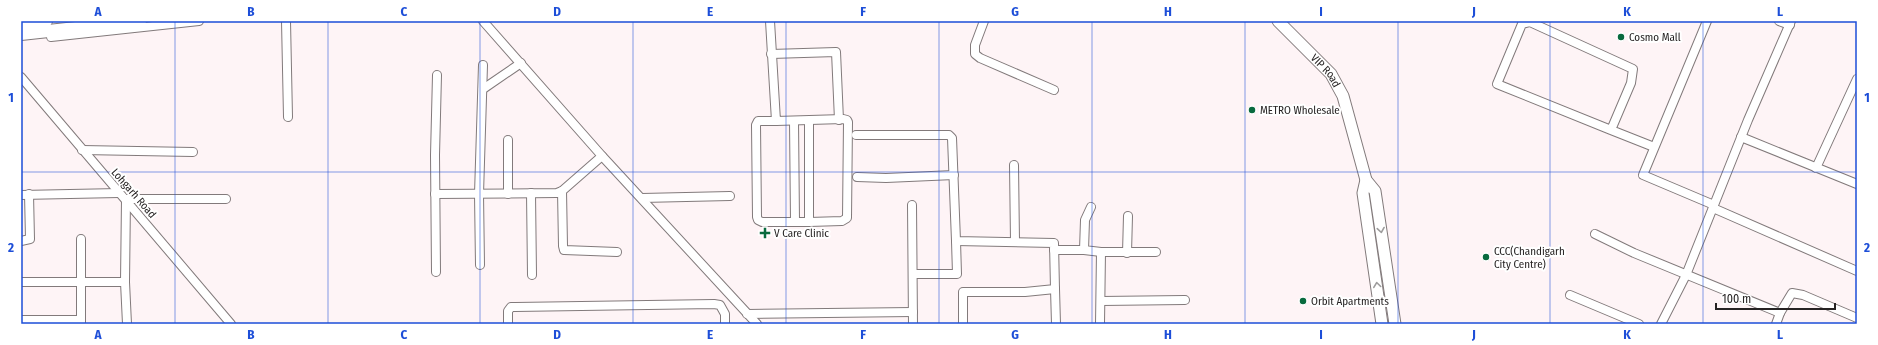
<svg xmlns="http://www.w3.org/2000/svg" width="1878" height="345" font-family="'Fira Sans Condensed',sans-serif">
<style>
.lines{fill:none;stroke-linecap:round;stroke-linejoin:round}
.minor-casing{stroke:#827a7b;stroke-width:10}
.major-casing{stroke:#827a7b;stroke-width:13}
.highway-casing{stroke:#827a7b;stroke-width:14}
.minor{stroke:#fff;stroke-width:8}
.major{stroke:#fff;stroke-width:11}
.highway{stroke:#fff;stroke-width:12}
.oneway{stroke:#9d9c9c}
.grid{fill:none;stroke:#1d4ed8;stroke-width:1;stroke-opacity:0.55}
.poi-dot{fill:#086a3e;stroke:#fff;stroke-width:1.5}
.labels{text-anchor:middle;stroke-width:4;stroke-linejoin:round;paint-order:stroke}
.poi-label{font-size:11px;fill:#262323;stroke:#fff;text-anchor:start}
.street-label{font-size:11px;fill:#262323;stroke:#fff}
.neatline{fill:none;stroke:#1d4ed8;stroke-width:1.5}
.grid-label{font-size:13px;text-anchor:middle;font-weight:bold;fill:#1d4ed8}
</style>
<rect width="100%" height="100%" fill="#fef4f6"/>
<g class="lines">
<g class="minor-casing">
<g id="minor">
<polyline points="286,21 288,117"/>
<polyline points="483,21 602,156 757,324"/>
<polyline points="770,21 776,121 843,119 847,120 848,122 847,218 842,221 809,222"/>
<polyline points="984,21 975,45 975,54 980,58 1054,90"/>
<polyline points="1707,21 1643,175 1714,205"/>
<polyline points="1779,21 1790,25"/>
<polyline points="51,37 199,21"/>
<polyline points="771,54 836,52 839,120"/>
<polyline points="21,77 231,324"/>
<polyline points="483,89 521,63"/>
<polyline points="776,121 758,121 756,125 757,217 758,220 762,222 795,222 794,121"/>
<polyline points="1611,130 1497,84 1522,24 1530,22 1633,69 1631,83 1611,130 1654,147"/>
<polyline points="856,135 949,135 952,138 956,241 1054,243 1055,289 1025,292 963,292 963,324"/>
<polyline points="1741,137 1857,184"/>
<polyline points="508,140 508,194"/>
<polyline points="82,150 193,152"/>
<polyline points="1014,165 1015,242"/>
<polyline points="1816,168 1857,79"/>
<polyline points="857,177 886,178 954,175"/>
<polyline points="562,191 563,246 564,250 617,252"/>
<polyline points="531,193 532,275"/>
<polyline points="435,194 557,193 562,191 602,156"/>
<polyline points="21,195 119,193"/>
<polyline points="642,198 730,196"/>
<polyline points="912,205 913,324"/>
<polyline points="1091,207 1085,220 1084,250 1101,252"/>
<polyline points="1713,208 1857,271"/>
<polyline points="795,222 809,222 809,121"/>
<polyline points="1595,234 1634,253 1780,313 1776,324"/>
<polyline points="21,241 30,239 29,194"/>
<polyline points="1054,250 1084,250"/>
<polyline points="1127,253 1128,216"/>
<polyline points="480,265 479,194 483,65"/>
<polyline points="436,272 435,155 437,75"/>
<polyline points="913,274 957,274 956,241"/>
<polyline points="21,282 81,282 81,239"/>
<polyline points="1055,289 1056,324"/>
<polyline points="1570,295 1639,324"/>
<polyline points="1101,301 1185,300"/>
<polyline points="1780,313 1792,293 1803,295 1857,318"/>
<polyline points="747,314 913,312"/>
<polyline points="21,320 81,320"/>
<polyline points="81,324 81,282 125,282"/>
<polyline points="127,324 125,282 126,199 226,199"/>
<polyline points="508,324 508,311 511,307 515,307 714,304 720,305 725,314 725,324"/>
<polyline points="1100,324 1101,252 1156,252"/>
<polyline points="1661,324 1686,275 1748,120 1791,21"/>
</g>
</g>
<g class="major-casing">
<g id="major">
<path id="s1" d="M1278 21 1331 74 1343 96 1366 180 1375 191 1395 324"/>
<polyline points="1366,180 1363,193 1382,324"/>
</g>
</g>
<g class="highway-casing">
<g id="highway">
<polyline points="21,24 46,21"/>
<polyline points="21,34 140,21"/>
</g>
</g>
<use href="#minor" class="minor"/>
<use href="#major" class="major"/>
<use href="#highway" class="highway"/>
</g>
<defs><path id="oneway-chevron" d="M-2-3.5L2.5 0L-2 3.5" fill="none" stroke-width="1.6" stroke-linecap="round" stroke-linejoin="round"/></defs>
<g class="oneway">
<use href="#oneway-chevron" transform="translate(1381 230) rotate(81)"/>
<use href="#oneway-chevron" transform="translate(1377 285) rotate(-98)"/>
</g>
<path class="grid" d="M175 21V324M328 21V324M480 21V324M633 21V324M786 21V324M939 21V324M1092 21V324M1245 21V324M1398 21V324M1550 21V324M1703 21V324M21 172H1857"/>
<g class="poi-dot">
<circle cx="1621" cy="37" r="4"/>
<circle cx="1252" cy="110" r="4"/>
<path d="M763 227h4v4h4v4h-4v4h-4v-4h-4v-4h4z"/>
<circle cx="1486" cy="257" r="4"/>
<circle cx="1303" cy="301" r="4"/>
</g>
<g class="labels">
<g class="poi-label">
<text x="1629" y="41">Cosmo Mall</text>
<text x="1260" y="114">METRO Wholesale</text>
<text x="774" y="237">V Care Clinic</text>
<text x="1494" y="255">CCC(Chandigarh<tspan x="1494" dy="13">City Centre)</tspan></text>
<text x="1311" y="305">Orbit Apartments</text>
</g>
<g class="street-label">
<text dy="4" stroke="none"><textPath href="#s1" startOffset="69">VIP Road</textPath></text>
<text transform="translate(134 193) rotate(49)" y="4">Lohgarh Road</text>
</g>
</g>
<rect width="1878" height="345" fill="none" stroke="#ffffff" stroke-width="44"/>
<path d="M1716 303v6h119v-6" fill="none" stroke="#262323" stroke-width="2"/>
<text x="1722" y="303" font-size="12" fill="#262323" stroke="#ffffff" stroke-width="3" paint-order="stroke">100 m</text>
<rect x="22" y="22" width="1834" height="301" class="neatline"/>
<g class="grid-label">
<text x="98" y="16">A</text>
<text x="251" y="16">B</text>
<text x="404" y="16">C</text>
<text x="557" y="16">D</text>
<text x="710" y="16">E</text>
<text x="863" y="16">F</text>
<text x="1015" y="16">G</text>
<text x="1168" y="16">H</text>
<text x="1321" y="16">I</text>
<text x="1474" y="16">J</text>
<text x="1627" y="16">K</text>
<text x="1780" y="16">L</text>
<text x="11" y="102">1</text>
<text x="1867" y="102">1</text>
<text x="11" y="252">2</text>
<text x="1867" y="252">2</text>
<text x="98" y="339">A</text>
<text x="251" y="339">B</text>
<text x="404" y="339">C</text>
<text x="557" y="339">D</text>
<text x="710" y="339">E</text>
<text x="863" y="339">F</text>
<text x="1015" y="339">G</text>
<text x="1168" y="339">H</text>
<text x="1321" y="339">I</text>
<text x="1474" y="339">J</text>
<text x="1627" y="339">K</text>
<text x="1780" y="339">L</text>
</g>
</svg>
